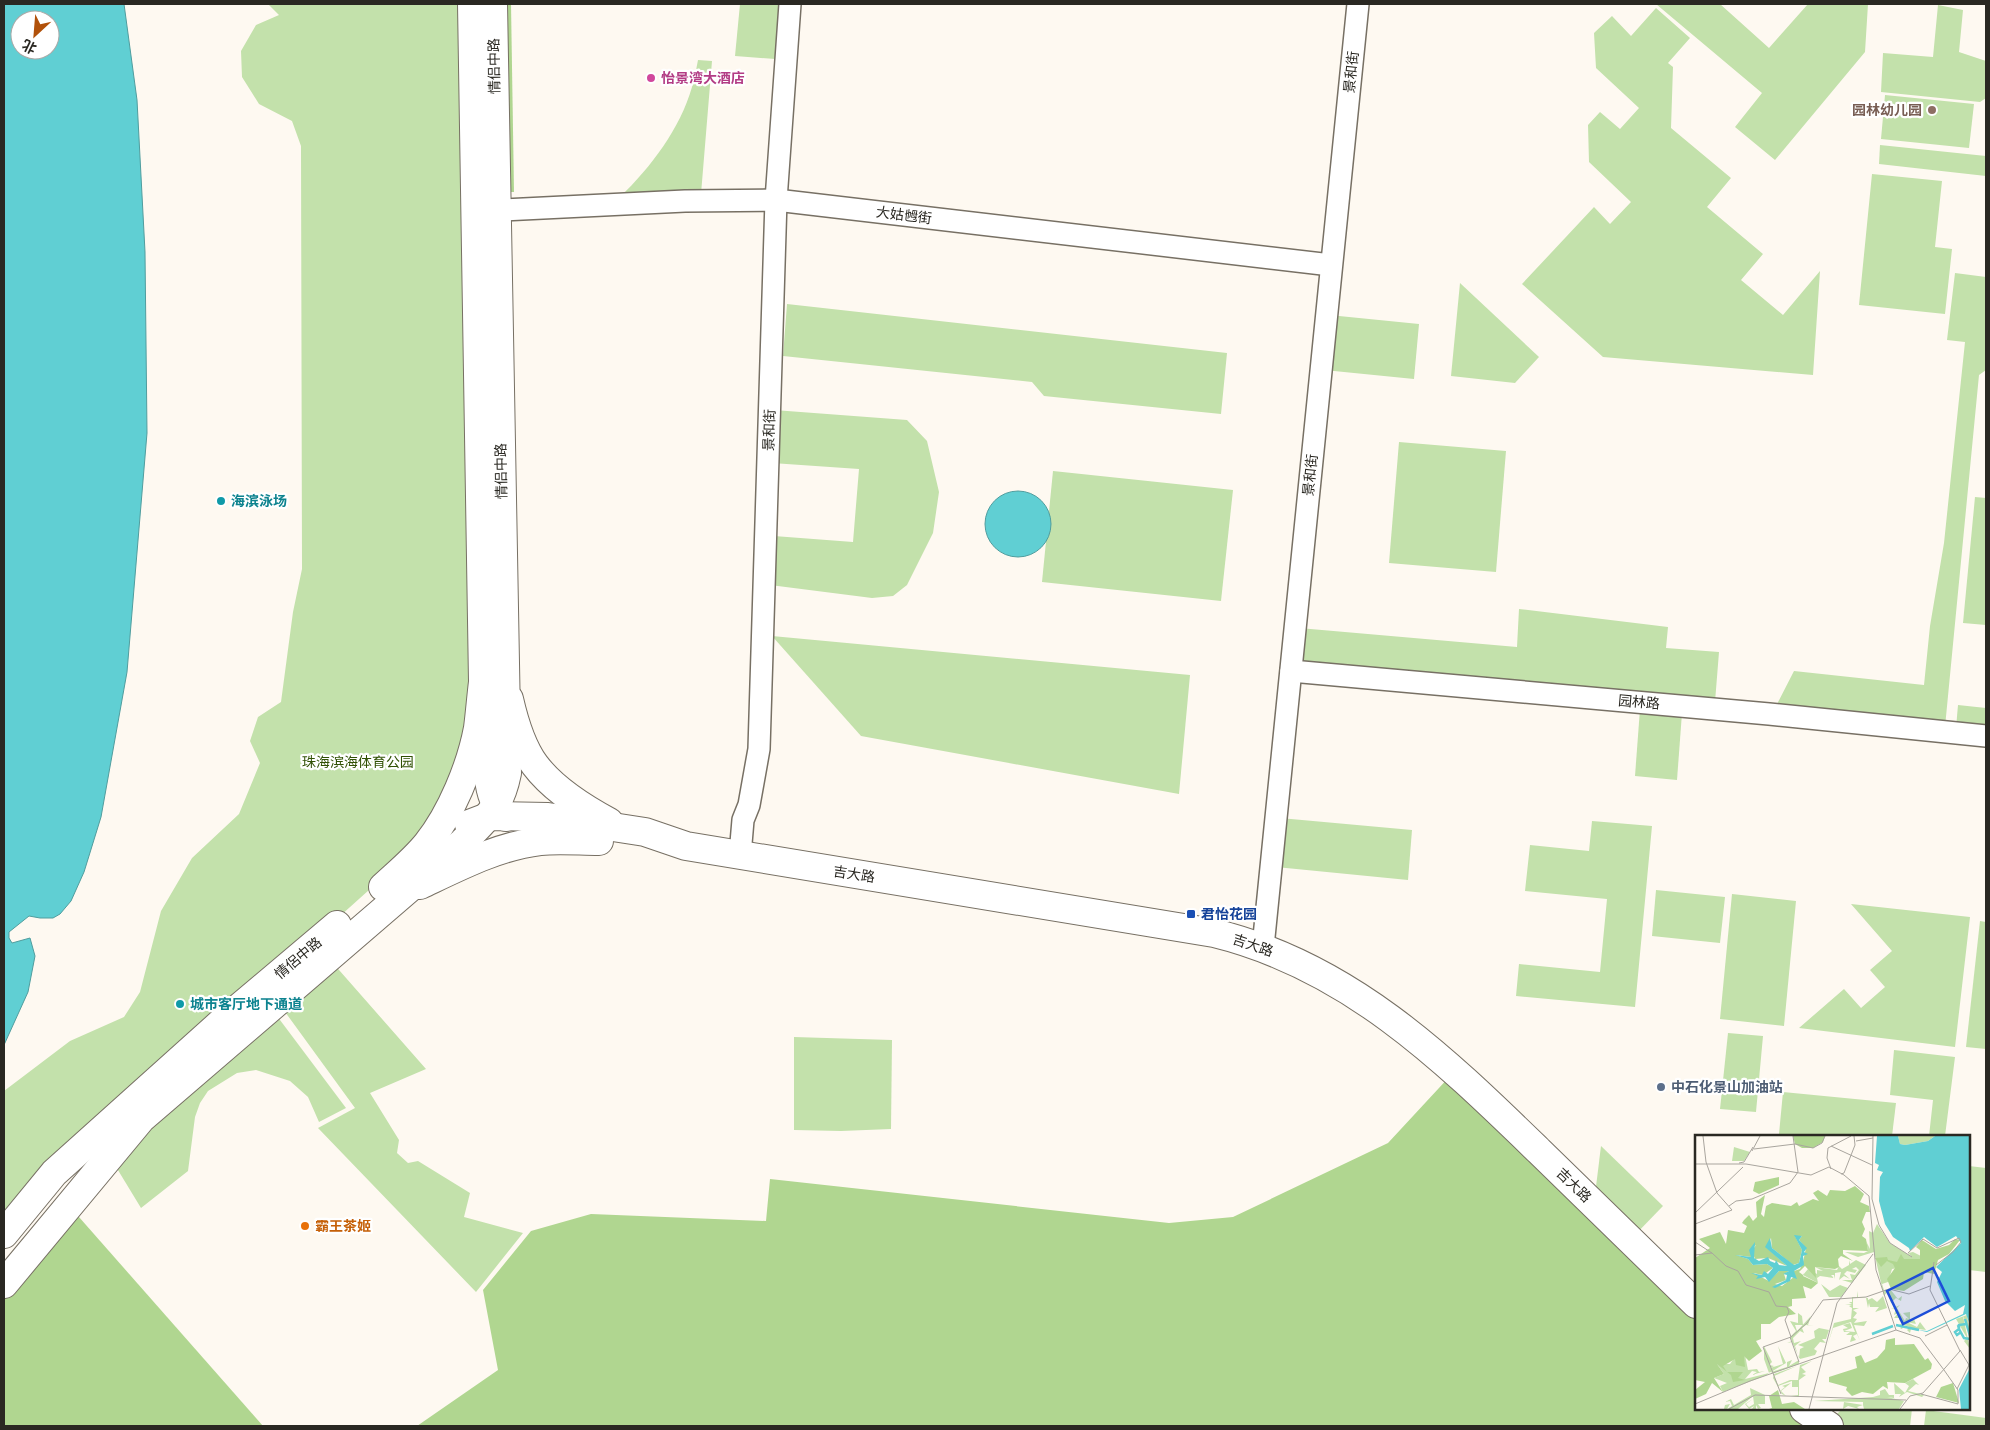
<svg xmlns="http://www.w3.org/2000/svg" width="1990" height="1430" font-family="Roboto,'Noto Sans SC',sans-serif">
<style>
.green{fill:#c3e1ab}
.forest{fill:#b0d690}
.water{fill:#60cfd3;stroke:#509d9e;fill-rule:evenodd}
.lines{fill:none;stroke-linecap:round;stroke-linejoin:round}
.minor-casing{stroke:#777064;stroke-width:24}
.secondary-casing{stroke:#777064;stroke-width:30}
.trunk-casing{stroke:#777064;stroke-width:30}
.minor{stroke:#fff;stroke-width:21}
.secondary{stroke:#fff;stroke-width:28}
.trunk{stroke:#fff;stroke-width:28}
.hotel-dot{fill:#d1479c;stroke:#fff;stroke-width:2}
.education-dot{fill:#8d6e63;stroke:#fff;stroke-width:2}
.culture-dot{fill:#0f9aa8;stroke:#fff;stroke-width:2}
.transit-dot{fill:#1a4fb4;stroke:#fff;stroke-width:2}
.service-dot{fill:#5c6f8a;stroke:#fff;stroke-width:2}
.food-dot{fill:#e8710a;stroke:#fff;stroke-width:2}
.labels{text-anchor:middle;stroke-width:4.5;stroke-linejoin:round;paint-order:stroke}
.street-label{font-size:14px;fill:#2a2822;stroke:#fff}
.hotel-label{font-size:14px;font-weight:bold;fill:#b23c85;stroke:#fff;text-anchor:start}
.education-label{font-size:14px;font-weight:bold;fill:#785e54;stroke:#fff;text-anchor:end}
.culture-label{font-size:14px;font-weight:bold;fill:#0d838f;stroke:#fff;text-anchor:start}
.park-label{font-size:14px;fill:#315105;stroke:#fff}
.transit-label{font-size:14px;font-weight:bold;fill:#164399;stroke:#fff;text-anchor:start}
.service-label{font-size:14px;font-weight:bold;fill:#4e5e75;stroke:#fff;text-anchor:start}
.food-label{font-size:14px;font-weight:bold;fill:#c56008;stroke:#fff;text-anchor:start}
.inset-river{fill:none;stroke:#60cfd3;stroke-width:2.5}
.inset-road{fill:none;stroke:#a9a59e;stroke-width:1}
.view{fill:#1d4ed8;fill-opacity:0.15;stroke:#1d4ed8;stroke-width:2.5}
.inset-edge{fill:none;stroke:#2a2822;stroke-width:2.5}
</style>
<rect width="100%" height="100%" fill="#fef9f1"/>
<g class="green">
<polygon points="268,4 467,4 477,657 455,787 391,873 369,890 222,1022 4,1243 4,1091 70,1041 124,1017 140,992 161,911 192,858 239,814 260,763 250,741 258,717 281,702 293,612 302,569 301,146 292,121 259,104 242,77 241,51 256,25 279,15"/>
<polygon points="740,4 780,4 775,59 735,56"/>
<polygon points="1656,4 1720,4 1769,48 1808,4 1868,4 1865,52 1775,160 1735,127 1762,93"/>
<polygon points="1938,5 1963,10 1959,52 1986,61 1986,98 1980,102 1881,92 1883,53 1933,57"/>
<polygon points="1656,8 1690,38 1668,63 1673,67 1671,128 1731,178 1707,207 1763,254 1741,280 1783,315 1820,271 1813,375 1603,357 1522,284 1594,207 1610,224 1631,202 1589,162 1588,125 1600,112 1620,129 1639,108 1596,68 1594,33 1612,16 1631,36"/>
<path d="M698 60 712 61 701 194 620 197C651 167 680 129 692 87 695 79 696 69 698 60Z"/>
<polygon points="1885,95 1974,104 1969,148 1881,139"/>
<polygon points="1880,145 1986,156 1986,176 1879,164"/>
<polygon points="1872,174 1942,181 1935,247 1952,249 1945,314 1859,305"/>
<polygon points="1955,273 1986,277 1986,370 1979,375 1945,727 1775,708 1794,671 1924,685 1930,626 1944,543 1965,342 1947,340"/>
<polygon points="1460,283 1539,357 1515,383 1451,376"/>
<polygon points="787,304 1227,353 1221,414 1044,396 1032,382 783,356"/>
<polygon points="1329,315 1419,324 1414,379 1324,370"/>
<polygon points="774,410 907,420 927,441 939,492 933,533 907,585 893,596 872,598 770,585 774,536 853,542 859,469 772,463"/>
<polygon points="1399,442 1506,451 1496,572 1389,563"/>
<polygon points="1053,471 1233,490 1221,601 1042,582"/>
<polygon points="1975,497 1986,498 1986,625 1963,623"/>
<polygon points="1519,609 1668,627 1666,648 1719,652 1715,702 1295,666 1299,628 1517,647"/>
<polygon points="772,636 1190,675 1179,794 861,736"/>
<polygon points="1958,705 1986,708 1986,731 1956,728"/>
<polygon points="1640,709 1682,713 1677,780 1635,776"/>
<polygon points="1280,818 1412,830 1408,880 1276,867"/>
<polygon points="1592,821 1652,826 1635,1007 1516,996 1519,964 1600,972 1607,899 1525,891 1530,845 1589,851"/>
<polygon points="1656,890 1725,897 1720,943 1652,936"/>
<polygon points="1732,894 1796,901 1784,1026 1720,1019"/>
<polygon points="1851,904 1970,917 1955,1047 1799,1028 1844,989 1861,1008 1885,987 1870,970 1892,951"/>
<polygon points="1980,921 1986,922 1986,1049 1966,1047"/>
<polygon points="332,962 426,1069 370,1093 399,1140 397,1153 408,1163 418,1161 470,1193 464,1217 523,1233 476,1292 318,1128 355,1108 280,1005"/>
<polygon points="274,1012 346,1108 319,1122 308,1097 290,1081 256,1070 237,1073 208,1091 200,1103 195,1117 188,1171 141,1208 110,1157"/>
<polygon points="1728,1033 1763,1036 1756,1112 1720,1109"/>
<polygon points="794,1037 892,1040 891,1129 841,1131 794,1130"/>
<polygon points="1894,1050 1955,1057 1945,1136 1929,1136 1933,1100 1890,1095"/>
<polygon points="1783,1092 1896,1103 1892,1136 1782,1136 1779,1134"/>
<polygon points="1601,1146 1663,1206 1631,1239 1594,1203"/>
<polygon points="1969,1166 1986,1168 1986,1272 1969,1270"/>
<polygon points="1842,1409 1912,1409 1910,1426 1838,1426 1830,1421"/>
<polygon points="1926,1410 1986,1418 1986,1426 1924,1426"/>
</g>
<g class="forest">
<polygon points="507,4 511,4 514,192 509,192"/>
<polygon points="1451,1075 1696,1309 1696,1409 1801,1409 1812,1426 417,1426 498,1370 483,1290 531,1231 591,1214 766,1221 770,1179 1169,1223 1233,1217 1388,1143"/>
<polygon points="64,1200 263,1426 4,1426 4,1272"/>
</g>
<g class="water">
<path d="M4 4H124L137 100 145 252 147 433 127 672 101 817 84 872 71 901 60 914 53 918H40L29 916 9 932V938L12 943 30 938 35 956 28 992 4 1045ZM20 20H50V50H20Z"/>
<circle cx="1018" cy="524" r="33"/>
</g>
<g class="lines">
<g class="minor-casing">
<g id="minor">
<polyline points="481,211 685,201 776,200 1331,265"/>
<polyline points="1291,671 1769,714 1986,736"/>
<polyline points="740,855 743,820 749,805 759,749 776,200 790,4"/>
<polyline points="1263,947 1358,4"/>
</g>
</g>
<g class="secondary-casing">
<g id="secondary">
<path d="M509 699C514 721 521 746 535 765 553 789 583 808 609 822"/>
<path d="M487 705C492 740 478 792 506 817"/>
<path d="M469 824 490 816 548 817 645 832 686 846 1214 933C1349 966 1443 1058 1539 1151 1591 1202 1644 1253 1696 1304"/>
<path d="M420 885C458 867 498 846 540 841 559 839 580 841 599 841"/>
<polyline points="1804,1409 1829,1426"/>
</g>
</g>
<g class="trunk-casing">
<g id="trunk">
<path d="M383 887C398 873 414 860 427 844 451 814 471 766 478 728 480 713 481 698 483 682L472 4"/>
<polyline points="4,1234 54,1173 222,1022 337,925"/>
<path d="M4 1284 141 1119 463 842C487 818 500 808 507 773L493 4"/>
</g>
</g>
<use href="#minor" class="minor"/>
<use href="#secondary" class="secondary"/>
<use href="#trunk" class="trunk"/>
</g>
<circle class="hotel-dot" cx="651" cy="78" r="5"/>
<circle class="education-dot" cx="1932" cy="110" r="5"/>
<g class="culture-dot">
<circle cx="221" cy="501" r="5"/>
<circle cx="180" cy="1004" r="5"/>
</g>
<rect class="transit-dot" x="1186" y="909" width="10" height="10" rx="2.5"/>
<circle class="service-dot" cx="1661" cy="1087" r="5"/>
<circle class="food-dot" cx="305" cy="1226" r="5"/>
<g class="labels">
<g class="street-label">
<text transform="translate(494 66) rotate(-91)" y="5">情侣中路</text>
<text transform="translate(1351 72) rotate(-84)" y="5">景和街</text>
<text transform="translate(904 215) rotate(7)" y="5">大姑乸街</text>
<text transform="translate(769 430) rotate(-88)" y="5">景和街</text>
<text transform="translate(501 471) rotate(-91)" y="5">情侣中路</text>
<text transform="translate(1310 475) rotate(-84)" y="5">景和街</text>
<text transform="translate(1639 702) rotate(5)" y="5">园林路</text>
<text transform="translate(854 874) rotate(9)" y="5">吉大路</text>
<text transform="translate(1253 945) rotate(19)" y="5">吉大路</text>
<text transform="translate(298 958) rotate(-40)" y="5">情侶中路</text>
<text transform="translate(1574 1185) rotate(44)" y="5">吉大路</text>
</g>
<g class="hotel-label">
<text x="661" y="83">怡景湾大酒店</text>
</g>
<g class="education-label">
<text x="1922" y="115">园林幼儿园</text>
</g>
<g class="culture-label">
<text x="231" y="506">海滨泳场</text>
<text x="190" y="1009">城市客厅地下通道</text>
</g>
<g class="park-label">
<text x="358" y="767">珠海滨海体育公园</text>
</g>
<g class="transit-label">
<text x="1201" y="919">君怡花园</text>
</g>
<g class="service-label">
<text x="1671" y="1092">中石化景山加油站</text>
</g>
<g class="food-label">
<text x="315" y="1231">霸王茶姬</text>
</g>
</g>
<g transform="translate(1695 1135)">
<rect width="275" height="275" fill="#fef9f1"/>
<path d="M203 1H240L233 6 210 10 205 9ZM39 12 55 17 49 26H37ZM182 89 195 108 217 122 213 118 218 117 226 121 225 124H217L213 136 209 132 197 134 193 147 187 149 189 155 195 154 203 164 207 161 206 166 201 163 196 168 193 156 189 161 179 117 163 122 150 117 169 118 173 116 171 106 175 114 174 96 178 98ZM154 125 155 129 161 125 171 130 157 148 147 145H157L155 139 160 140 164 135 161 132 157 134 162 135 160 138 152 136 149 139 155 144 149 141 144 145 146 137 140 138V144L139 140H136L139 143 125 141 122 143 123 148 108 140 113 134 122 139V135L128 136 120 132 142 135 144 131 147 134 154 130ZM126 149 135 156 145 150 153 153 146 162H134ZM162 156 163 162 173 163V165L177 163 182 167 188 161 192 173 180 177 184 172H175L174 168 173 173 171 163H158V173H164L158 175 162 178 158 183 162 184 159 188 172 186 169 191 159 190 165 206 162 199 158 201 161 205 155 207 157 200H151L155 197H149L148 194 153 193 148 190 155 188 157 193 149 196 160 197 156 187 138 193 132 212 139 188 156 184 157 173 154 171 157 170 150 169H157L154 167H157V162H162ZM205 170 202 173 210 186 211 183 214 184 208 178 215 177V185L219 184 221 189 212 187 222 192 225 187 231 195 223 194V200V196L216 194 215 198 212 195 215 192 209 190 207 194 205 193 207 192 204 190 208 188 204 185 206 183H199L203 178 199 180 201 173 196 174ZM103 178 107 181 108 190H100L102 196 116 181 113 190 119 191 111 190 107 193 109 198 105 196 98 203 99 208 106 206 100 211 104 223 105 214 109 212 103 210 120 203 119 196 124 193 134 195 131 204H127L131 208 125 207 119 214 122 216 120 220 105 224 97 207 92 208 97 206 95 202 101 196 95 186 103 188ZM272 180 275 197 268 181 275 214 269 206 272 203 261 184ZM69 211 77 227 74 230 79 231 75 233 88 229 83 211 91 228 76 237 92 232V227L97 225 94 231 104 225V229L79 238 75 237 72 240 28 257 25 251 32 248 19 243 29 239 22 229H35L42 219 50 220 53 235 62 234 64 237 70 236 57 240 62 237 57 236 50 244 74 238 69 224ZM117 226 106 232 111 237 107 239 111 240 104 245V262L96 261 103 260V252H97V246L83 251 85 256 90 252 87 251 96 248 86 256 91 261 87 259 78 243 79 239 102 231 79 241 83 250 95 245H103L105 230ZM218 244 224 250 221 249 213 256 229 260 227 262 212 257 204 262 206 259H200L199 248 210 258 214 251 210 248ZM55 253 70 260V269H63L66 273 63 274 61 270V274H57L59 271 54 274 50 269 58 264 51 269 54 272 59 269 58 261 43 274H29L30 270 35 269 32 274 37 271 35 266 30 267 36 264 39 270 56 260ZM190 254 194 260H199V263L192 262 209 266 204 274H169L168 270 162 272 164 274 153 271 148 274 149 267 168 270V267L119 266 178 262 185 260V256Z" fill="#c3e1ab"/>
<path d="M98 1H130L128 7 118 13H107L100 9ZM84 42V50L64 59 58 56 60 47ZM160 51 169 59 165 67 174 71 175 77H171L167 87 170 94 167 101 171 104 173 116 148 115V119L158 126 146 121 143 124 144 132 140 134 120 132 121 143 110 131 104 137 108 140 109 137 108 141 123 148 116 154 108 151 111 163 97 164V171L93 172 101 179 84 182 75 189H66V204L61 206 67 216 54 226 49 221 50 232 41 230 40 224 28 231 32 237H48L43 243 50 245 38 247 36 240 22 229 29 239 19 243 28 257 17 248 11 259 0 264V255L10 247 0 245V123L15 113 4 104 25 97 31 109 33 95 49 98 52 91 47 88 49 85 54 80 58 86 62 82 61 67 70 60 66 79 69 82 71 71 77 68 96 71 102 67 104 71 118 64 124 66 118 58 123 55 132 61 135 55 150 56ZM100 101H107L104 105 111 113 108 127 105 134 99 136V142L87 151 80 149 91 145 89 139 94 136H84L74 146 58 138 68 140 78 133 72 129 58 130 53 124 41 120 56 122 58 112 61 110 57 116 60 124 73 123 92 131 71 112 76 103 77 113 98 130 104 128 107 115ZM260 104 265 105 254 119 243 125 239 139 229 137 228 144 209 156 196 154 192 144 200 133 198 129 192 126 186 132 180 123 192 122 193 125 202 127 206 119 209 124H225V115L221 112 227 105 241 114 254 110ZM200 203V210L219 209 230 225 233 223 237 229 236 234 210 248 192 247 193 254 188 251 178 259 167 257 157 261 151 255 152 252 134 247V242L162 233 160 222 166 220 170 228 182 223 190 214 191 205ZM258 248 264 268 241 262 246 252ZM83 255 87 269 99 267 110 274H74L77 273 74 261Z" fill="#b0d690" fill-rule="evenodd"/>
<path d="M182 1H203L205 9 210 10 233 6 240 1H275V190L271 179 232 197 223 195 232 196 268 179 270 170 260 176 250 166 242 147 247 137 241 132 266 108 261 101 242 112 229 102 215 116 214 113 198 102 190 89 184 66 185 42 188 37 182 35 184 30 180 28ZM99 100 107 101 104 105 112 113 109 117 113 119 108 121 109 130 99 136 102 144 96 142 95 146 80 153 77 152 91 145 92 140 88 139 94 136H84L74 147 70 142 61 144 63 141 56 138 67 140 69 136 73 139 78 133 72 129 58 130 53 124 40 120 56 122 54 115 60 107 59 123 64 126 73 122 75 126 80 128 81 125 84 130 92 131 70 112 75 103 77 113 99 130 104 128 107 115ZM275 233V274H266L264 254Z" fill="#60cfd3"/>
<path class="inset-river" d="M270 184 275 201M271 189 264 190V194L269 203 275 204M201 190 224 195M263 190 264 194 260 197 262 200 266 197M177 199 198 191"/>
<path class="inset-road" d="M8 1 11 27 22 58M178 1 177 64 184 90 195 108 217 122M161 6 178 3M136 11 177 30M59 14 100 9 118 13 127 8 130 1M57 16 65 1M44 28 49 27 58 12M0 29H51L116 40 134 32 149 40 174 61 181 135 201 195M136 34 132 23 133 13 156 1M146 39 149 38 160 10 159 1M34 71 41 66 57 64 95 48 103 37 98 1M0 78 48 32M0 89 37 75 22 58M0 107 17 118M213 118 228 104 242 113 264 103 266 107 258 117 241 130M0 120 17 118 31 131 43 136 51 150 74 157 81 171 92 172 94 177 90 185 96 202M230 201 252 190M95 202 104 227M262 254 274 230 265 215M86 259 68 212 96 202 112 188 128 165 171 162 194 154 214 159 235 151M226 259 263 269V255L249 235M0 269 55 246 201 195 225 203 249 235M34 274 60 260 211 265M114 274 142 168 178 119M205 274 215 261 228 258 265 216 235 155 239 127"/>
<path class="view" d="M238 133 254 166 208 189 192 156Z"/>
<rect width="275" height="275" class="inset-edge"/>
</g>
<rect width="1990" height="1430" fill="none" stroke="#2a2822" stroke-width="10"/>
<g transform="translate(35 35) rotate(206)"><circle r="24" fill="#ffffff" stroke="#aaa9a7"/>
<path d="M0-4L9 19L0 12L-9 19Z" fill="#b1510a"/>
<text y="-8" font-size="14" font-weight="bold" text-anchor="middle" fill="#2a2822">北</text>
</g>
</svg>
